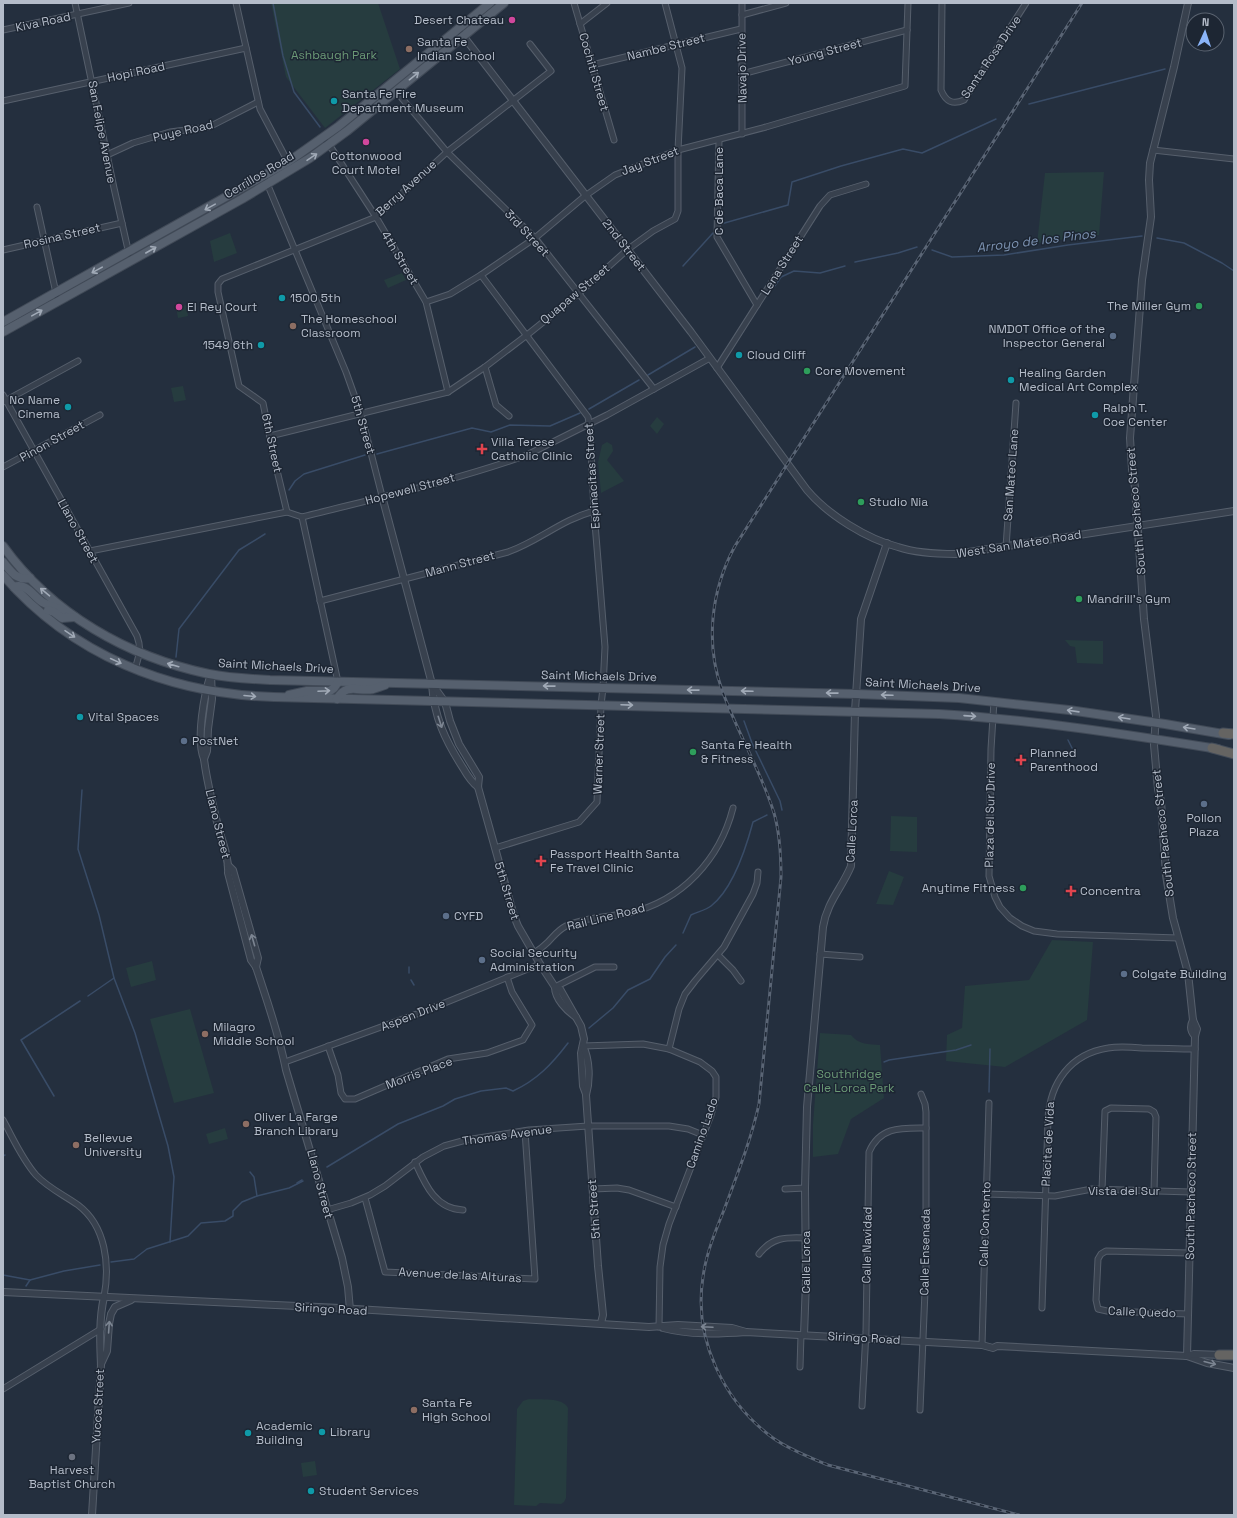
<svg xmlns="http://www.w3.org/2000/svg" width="1237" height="1518" font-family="'Space Grotesk',sans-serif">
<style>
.green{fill:#263c3f}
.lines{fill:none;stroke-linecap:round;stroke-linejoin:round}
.stream{stroke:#394c67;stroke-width:1.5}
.minor-casing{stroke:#565f6c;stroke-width:7}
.tertiary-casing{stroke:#565f6c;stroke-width:8}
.primary-casing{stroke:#414a57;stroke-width:10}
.trunk-casing{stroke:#434c59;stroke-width:11}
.minor{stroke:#38414e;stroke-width:5}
.tertiary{stroke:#38414e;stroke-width:6}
.primary{stroke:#56606e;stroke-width:8}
.trunk{stroke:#656462;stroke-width:9}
.rail-casing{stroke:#5a6575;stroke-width:3}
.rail{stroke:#1d2633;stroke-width:1.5;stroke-dasharray:4.5;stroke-linecap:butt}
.oneway{stroke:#a1aab7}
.oneway2{stroke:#7c8592}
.hotel-dot{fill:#d1479c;stroke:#1d2633;stroke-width:1.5}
.education-dot{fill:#8d6e63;stroke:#1d2633;stroke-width:1.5}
.culture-dot{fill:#0f9aa8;stroke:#1d2633;stroke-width:1.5}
.leisure-dot{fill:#2e9e5b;stroke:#1d2633;stroke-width:1.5}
.service-dot{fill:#5c6f8a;stroke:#1d2633;stroke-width:1.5}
.health-dot{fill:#e0444e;stroke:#1d2633;stroke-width:1.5}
.worship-dot{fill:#6b7280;stroke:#1d2633;stroke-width:1.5}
.labels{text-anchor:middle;stroke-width:3;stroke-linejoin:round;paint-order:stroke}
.poi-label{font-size:12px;fill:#b4bcc9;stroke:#1d2633;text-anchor:start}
.street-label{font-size:12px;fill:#b4bcc9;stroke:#1d2633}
.park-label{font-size:12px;fill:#6b9a76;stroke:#1d2633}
.water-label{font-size:13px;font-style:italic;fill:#7c92b1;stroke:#1d2633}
</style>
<rect width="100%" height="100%" fill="#242f3e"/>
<g class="green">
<polygon points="271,3 378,3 400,69 325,128 286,77"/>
<polygon points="1104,172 1099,235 1037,243 1045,173"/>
<polygon points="230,233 237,253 214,262 210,241"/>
<polygon points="402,273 406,280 388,288 384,280"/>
<polygon points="186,305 188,316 178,318 176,307"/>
<polygon points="183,386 186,400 174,402 171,388"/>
<polygon points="657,417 664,424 657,434 650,426"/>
<polygon points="607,442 612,445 613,451 607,460 624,481 601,493 598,462 602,445"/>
<polygon points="1065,640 1103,641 1103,664 1077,663 1075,647 1070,646"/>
<polygon points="891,816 917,817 917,852 890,851"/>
<polygon points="889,871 904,877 893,905 876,904"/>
<polygon points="1052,940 1093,942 1087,1020 1005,1067 946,1061 947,1035 962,1028 965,986 1029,980"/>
<polygon points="152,961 156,980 131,987 126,968"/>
<polygon points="190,1009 214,1093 174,1103 150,1019"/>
<path d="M820 1033 851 1035C859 1045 869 1044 880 1045L884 1098 851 1119 838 1154 813 1157V1124Z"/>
<polygon points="225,1128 228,1139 209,1144 206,1134"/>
<path d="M529 1399C540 1400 563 1397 568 1408L566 1498 564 1502 561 1504 540 1503 536 1506 514 1505 517 1409 523 1401Z"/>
<polygon points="315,1461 317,1475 303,1477 301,1463"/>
</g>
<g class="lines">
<g class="stream">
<polyline points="273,3 283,56 294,92 320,127"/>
<polyline points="1029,104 1165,69"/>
<polyline points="721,224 788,205 792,182 841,166 903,149 922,153 996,119"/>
<polyline points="1157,238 1184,243 1222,263 1234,271"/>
<polyline points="932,250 952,257 1004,255 1068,245 1142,236"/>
<polyline points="855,262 898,253 917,247"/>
<polyline points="683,266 713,233"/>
<polyline points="774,287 781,277 794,271 820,273 845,266"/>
<polyline points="648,375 695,347"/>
<polyline points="589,409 639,380"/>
<polyline points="377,454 472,428 491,432 510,425 550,426 580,413"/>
<polyline points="289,490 295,481 304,474 365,455"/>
<polyline points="176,657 179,629 239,550 265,534"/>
<polyline points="744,721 752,743 780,801 782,810"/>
<polyline points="1068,740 1072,748"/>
<polyline points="82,790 78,849 99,915 114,978 88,996"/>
<path d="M683 933 691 915C697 912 706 910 711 906 733 889 746 848 753 822L767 815"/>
<polyline points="409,967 409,973"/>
<polyline points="114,978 135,1033 168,1146 174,1177 170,1242"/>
<polyline points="411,980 414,985"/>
<polyline points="589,1028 613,1008 628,990 650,979 665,957 676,945"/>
<polyline points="884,1062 889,1060 956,1050 971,1045"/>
<polyline points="989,1092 990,1049"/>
<polyline points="54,1096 21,1040 80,1001"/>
<polyline points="3,1156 5,1155"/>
<path d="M327 1167 398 1124 443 1106 455 1099 481 1091 506 1088 513 1091C537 1080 552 1064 568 1043"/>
<polyline points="250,1172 254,1177 257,1196"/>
<polyline points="297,1183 302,1180"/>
<polyline points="111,1262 134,1259 147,1249 188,1236 201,1223 225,1221 233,1216 233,1211 242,1202 257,1196 289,1188 303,1181"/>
<polyline points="3,1275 30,1280"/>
<polyline points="26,1286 30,1280 64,1271 100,1265"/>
</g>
<g class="minor-casing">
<g id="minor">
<polyline points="75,3 114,188 129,254"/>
<polyline points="236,3 260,109 289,164"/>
<polyline points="574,3 614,140"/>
<path d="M942 3 941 90C946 102 953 105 964 100L1026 3"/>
<polyline points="742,15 786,3"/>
<polyline points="580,24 607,3"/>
<polyline points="3,30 129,3"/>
<polyline points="592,65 741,29"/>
<polyline points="742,74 907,30"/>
<polyline points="395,90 447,152 535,238 654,389"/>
<polyline points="3,101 246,48"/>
<polyline points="742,134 742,3"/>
<polyline points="323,138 332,149 376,217 426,302 448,392"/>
<polyline points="719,140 717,237 757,305"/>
<polyline points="1153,150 1234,159"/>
<polyline points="107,155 133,143 170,132 209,127 258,102"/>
<polyline points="264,176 346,372 361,414 382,496"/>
<polyline points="37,207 58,302"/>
<polyline points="3,250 122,223"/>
<polyline points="481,275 588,417 590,429 594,511 605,647 603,688 601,705 597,802 579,822 495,848"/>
<polyline points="426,302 450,294 481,275 535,238 585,196 615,175 678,150 766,127 905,86 908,3"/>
<polyline points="485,367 496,405 509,416"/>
<polyline points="717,368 820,206 830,195 866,184"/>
<path d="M3 395 137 636C142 650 139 655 135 669"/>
<polyline points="3,402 78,361"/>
<polyline points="270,436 448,392 485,367 527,335 578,294 627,250 653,231 675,219 678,211 678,150 682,68 665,3"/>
<polyline points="3,467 100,415"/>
<polyline points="287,512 274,458 263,403 239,386 218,292 218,284 222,279 376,217 447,152 551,71 530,44"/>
<polyline points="302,517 338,682"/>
<polyline points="1006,547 1016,403"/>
<path d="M90 551 287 512 302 517C377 498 454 481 527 455L607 415 710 358"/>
<path d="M320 601 508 552C539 541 561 520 594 511"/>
<polyline points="994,701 991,749 989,876 995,897 1000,907 1010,918 1022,926 1034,931 1057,934 1178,938"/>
<path d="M534 953C539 950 544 946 548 942 554 936 558 930 566 926 586 917 608 917 629 913 682 901 720 859 733 808"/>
<polyline points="820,954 860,957"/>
<polyline points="718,955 733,970 741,981"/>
<polyline points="555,987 595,967 614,967"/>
<polyline points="328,1046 338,1075 341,1093 345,1099 355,1099 448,1059 487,1053 523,1040 532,1025 512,992 507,977"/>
<polyline points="583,1046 643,1044 669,1049 700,1062 712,1071 716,1077 716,1097 711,1115 669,1224 663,1245 660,1267 659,1327"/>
<polyline points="669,1049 679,1009 685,994 695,981 724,947 753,894 757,883 758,872"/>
<polyline points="285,1062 425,1011 540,964"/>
<path d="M3 1120C13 1138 22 1159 36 1175 48 1188 64 1195 78 1205 106 1226 110 1265 104 1297"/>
<path d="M415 1162C425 1184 435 1209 463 1210"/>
<polyline points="593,1189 617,1188 629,1190 676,1207"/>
<polyline points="785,1189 805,1188"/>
<polyline points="1102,1190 1105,1111 1111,1108 1149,1109 1154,1112 1156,1117 1154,1191"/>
<polyline points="986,1194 1055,1196 1092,1189 1191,1192"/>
<polyline points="365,1198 385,1272 535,1279 525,1131"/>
<polyline points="327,1210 351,1203 370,1195 385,1186 423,1157 444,1146 466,1140 529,1130 588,1126 669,1126 688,1129 703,1135"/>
<path d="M759 1254C772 1237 786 1237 806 1238"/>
<path d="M1042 1308 1048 1119C1050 1083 1070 1054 1108 1048 1119 1046 1131 1047 1142 1048 1160 1048 1177 1049 1195 1049"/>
<polyline points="1188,1314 1107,1311 1098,1309 1096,1300 1098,1259 1101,1254 1106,1251 1189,1253"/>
<polyline points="982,1345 989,1103"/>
<polyline points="800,1367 801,1335"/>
<polyline points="3,1389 101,1329"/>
<path d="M862 1406 866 1332 869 1152C880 1126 902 1128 926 1128"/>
<polyline points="920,1410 926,1267 926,1112 925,1104 921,1094"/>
</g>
</g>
<g class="tertiary-casing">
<g id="tertiary">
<path d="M461 33 691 332 807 490C828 515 867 539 898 547 916 553 936 554 956 554L1234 511"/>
<path d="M382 496 432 684C434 717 445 740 463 768 467 775 471 782 478 787"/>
<path d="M211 674 212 699 208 729 207 751 204 759C196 740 204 694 211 674Z"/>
<path d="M432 684 445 702 450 721 459 744 479 777 478 787 514 916 518 926 540 964 555 987C555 999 567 1011 576 1017"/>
<path d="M204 759C207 783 213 806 219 830 223 843 229 858 228 873L251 960 256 967C267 1001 279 1034 286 1070L342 1258 348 1287 350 1310"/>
<polyline points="228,865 233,870 258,958 256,967"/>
<polyline points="555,987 560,989 581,1026 584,1039 581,1053 583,1086 586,1094"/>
<path d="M1193 1020C1190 1026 1190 1031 1195 1036"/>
<path d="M583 1046C590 1060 590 1081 586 1095L598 1266 602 1305 603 1315 601 1323"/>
<polyline points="3,1292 340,1308 649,1327 678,1325 732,1328 746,1332"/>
<path d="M663 1328C690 1335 718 1334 746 1332L982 1345 993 1348 997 1346 1187 1356 1207 1363 1234 1368"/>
<path d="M804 1335 806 1281 805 1188 807 1107 823 927C827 902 842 888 851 866L855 711 861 619 887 543"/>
<polyline points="1187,1356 1195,1036 1197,1029 1193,1020 1188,973 1173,918 1166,875 1161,801 1158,789 1154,745 1156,716 1144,619 1135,487 1132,469 1130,438 1142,280 1151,217 1149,180 1150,163 1174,67 1188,3"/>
<polyline points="1187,1356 1194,1354 1223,1355"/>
<polyline points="101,1364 107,1351 109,1324 111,1314 115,1307 131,1300"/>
<path d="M92 1515 101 1365C100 1343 99 1319 104 1297"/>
</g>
</g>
<g class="primary-casing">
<g id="primary">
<polyline points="3,322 288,162 339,126 490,3"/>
<polyline points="3,332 242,199 310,158 347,131 504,3"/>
<path d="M3 546C52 614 128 657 209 674 229 678 249 679 270 680L856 694 959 698 1069 710 1165 724 1229 735"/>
<path d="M3 562C11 571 16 581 30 578"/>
<path d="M3 575C72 655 169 694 274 697L939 714C1034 720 1124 734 1218 749"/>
<path d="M14 587C27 582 34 598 44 603 50 606 56 608 63 610"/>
<polyline points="48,610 54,612 62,618 75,617"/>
<polyline points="289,695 307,691 330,691 334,688 338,682"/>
<path d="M337 699C347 682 358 692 373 689 377 688 381 686 385 685"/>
</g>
</g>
<g class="trunk-casing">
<g id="trunk">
<polyline points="1223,733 1234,734"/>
<polyline points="1212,748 1234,754"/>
<polyline points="1219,1355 1234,1355"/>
</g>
</g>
<use href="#minor" class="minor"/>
<use href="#tertiary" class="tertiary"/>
<use href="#primary" class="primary"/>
<use href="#trunk" class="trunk"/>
<g class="rail-casing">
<path id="rail" d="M1019 1515 828 1465C809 1457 790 1450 773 1438 724 1402 693 1339 703 1277 706 1254 715 1232 724 1210 737 1175 751 1140 759 1104L781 877C781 855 780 834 774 813 761 771 737 732 722 690 705 643 711 590 735 546L1082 3"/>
</g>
<use href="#rail" class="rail"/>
</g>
<defs><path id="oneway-shaft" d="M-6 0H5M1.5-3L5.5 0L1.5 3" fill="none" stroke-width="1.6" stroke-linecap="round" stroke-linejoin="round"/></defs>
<g class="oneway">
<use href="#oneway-shaft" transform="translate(414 76) rotate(-39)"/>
<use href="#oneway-shaft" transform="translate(312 157) rotate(-34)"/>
<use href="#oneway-shaft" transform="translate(210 207) rotate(151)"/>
<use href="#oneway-shaft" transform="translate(151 250) rotate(-30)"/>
<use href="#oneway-shaft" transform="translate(97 270) rotate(151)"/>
<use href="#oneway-shaft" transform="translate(37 313) rotate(-29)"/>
<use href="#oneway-shaft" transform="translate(45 592) rotate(-140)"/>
<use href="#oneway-shaft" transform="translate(70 634) rotate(34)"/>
<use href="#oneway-shaft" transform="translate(116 661) rotate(25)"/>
<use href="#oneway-shaft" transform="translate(173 665) rotate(-164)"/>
<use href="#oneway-shaft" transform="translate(549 686) rotate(-179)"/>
<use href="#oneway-shaft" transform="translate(693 690) rotate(-179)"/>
<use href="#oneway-shaft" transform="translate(324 691) rotate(-3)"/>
<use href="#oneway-shaft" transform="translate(747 691) rotate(-178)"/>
<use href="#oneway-shaft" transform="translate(832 693) rotate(-179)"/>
<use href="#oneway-shaft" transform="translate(887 695) rotate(-178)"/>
<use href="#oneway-shaft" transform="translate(250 696) rotate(5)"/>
<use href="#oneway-shaft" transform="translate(627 705) rotate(2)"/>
<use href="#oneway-shaft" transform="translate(1073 711) rotate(-172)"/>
<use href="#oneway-shaft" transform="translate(970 716) rotate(4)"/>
<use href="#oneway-shaft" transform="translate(1124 718) rotate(-171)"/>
<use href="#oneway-shaft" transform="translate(1189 728) rotate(-171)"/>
</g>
<g class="oneway2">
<use href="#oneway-shaft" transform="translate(440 722) rotate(72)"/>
<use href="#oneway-shaft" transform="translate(253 940) rotate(-106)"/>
<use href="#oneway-shaft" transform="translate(109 1327) rotate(-86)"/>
<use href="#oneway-shaft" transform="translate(707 1327) rotate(-177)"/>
<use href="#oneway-shaft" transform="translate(1210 1363) rotate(14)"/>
</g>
<g class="hotel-dot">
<circle cx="512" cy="20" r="4"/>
<circle cx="366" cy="142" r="4"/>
<circle cx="179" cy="307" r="4"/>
</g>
<g class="education-dot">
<circle cx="409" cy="49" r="4"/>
<circle cx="293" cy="326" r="4"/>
<circle cx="205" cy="1034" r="4"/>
<circle cx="246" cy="1124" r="4"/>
<circle cx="76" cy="1145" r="4"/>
<circle cx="414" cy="1410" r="4"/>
</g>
<g class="culture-dot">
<circle cx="334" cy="101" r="4"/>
<circle cx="282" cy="298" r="4"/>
<circle cx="261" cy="345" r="4"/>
<circle cx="739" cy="355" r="4"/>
<circle cx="1011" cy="380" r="4"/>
<circle cx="68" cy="407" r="4"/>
<circle cx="1095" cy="415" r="4"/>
<circle cx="80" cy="717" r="4"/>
<circle cx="322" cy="1432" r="4"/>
<circle cx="248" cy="1433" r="4"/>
<circle cx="311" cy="1491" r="4"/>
</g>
<g class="leisure-dot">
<circle cx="1199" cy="306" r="4"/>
<circle cx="807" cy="371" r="4"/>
<circle cx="861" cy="502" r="4"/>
<circle cx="1079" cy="599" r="4"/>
<circle cx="693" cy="752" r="4"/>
<circle cx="1023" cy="888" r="4"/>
</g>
<g class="service-dot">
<circle cx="1113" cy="336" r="4"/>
<circle cx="184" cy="741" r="4"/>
<circle cx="1204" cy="804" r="4"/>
<circle cx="446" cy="916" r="4"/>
<circle cx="482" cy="960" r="4"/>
<circle cx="1124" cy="974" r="4"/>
</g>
<g class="health-dot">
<path d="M480 443h4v4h4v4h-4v4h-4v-4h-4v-4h4z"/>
<path d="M1019 754h4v4h4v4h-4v4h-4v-4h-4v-4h4z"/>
<path d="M539 855h4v4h4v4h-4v4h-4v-4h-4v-4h4z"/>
<path d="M1069 885h4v4h4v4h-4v4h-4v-4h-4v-4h4z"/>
</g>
<circle class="worship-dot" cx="72" cy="1457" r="4"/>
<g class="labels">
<g class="poi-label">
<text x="504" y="24" text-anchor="end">Desert Chateau</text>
<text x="417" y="46">Santa Fe<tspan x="417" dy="14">Indian School</tspan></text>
<text x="342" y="98">Santa Fe Fire<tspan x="342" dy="14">Department Museum</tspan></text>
<text x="366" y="160" text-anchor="middle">Cottonwood<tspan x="366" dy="14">Court Motel</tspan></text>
<text x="290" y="302">1500 5th</text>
<text x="1191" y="310" text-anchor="end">The Miller Gym</text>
<text x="187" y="311">El Rey Court</text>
<text x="301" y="323">The Homeschool<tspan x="301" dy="14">Classroom</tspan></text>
<text x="1105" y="333" text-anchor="end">NMDOT Office of the<tspan x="1105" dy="14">Inspector General</tspan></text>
<text x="253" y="349" text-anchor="end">1549 6th</text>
<text x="747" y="359">Cloud Cliff</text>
<text x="815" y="375">Core Movement</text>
<text x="1019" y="377">Healing Garden<tspan x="1019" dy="14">Medical Art Complex</tspan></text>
<text x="60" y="404" text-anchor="end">No Name<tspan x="60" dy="14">Cinema</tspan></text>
<text x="1103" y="412">Ralph T.<tspan x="1103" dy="14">Coe Center</tspan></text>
<text x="491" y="446">Villa Terese<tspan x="491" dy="14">Catholic Clinic</tspan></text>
<text x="869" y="506">Studio Nia</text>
<text x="1087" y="603">Mandrill's Gym</text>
<text x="88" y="721">Vital Spaces</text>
<text x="192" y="745">PostNet</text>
<text x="701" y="749">Santa Fe Health<tspan x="701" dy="14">&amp; Fitness</tspan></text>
<text x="1030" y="757">Planned<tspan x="1030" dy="14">Parenthood</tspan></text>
<text x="1204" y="822" text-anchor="middle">Pollon<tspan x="1204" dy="14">Plaza</tspan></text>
<text x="550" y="858">Passport Health Santa<tspan x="550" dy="14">Fe Travel Clinic</tspan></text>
<text x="1015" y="892" text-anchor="end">Anytime Fitness</text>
<text x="1080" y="895">Concentra</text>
<text x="454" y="920">CYFD</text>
<text x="490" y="957">Social Security<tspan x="490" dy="14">Administration</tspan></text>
<text x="1132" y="978">Colgate Building</text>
<text x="213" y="1031">Milagro<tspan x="213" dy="14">Middle School</tspan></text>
<text x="254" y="1121">Oliver La Farge<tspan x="254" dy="14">Branch Library</tspan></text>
<text x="84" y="1142">Bellevue<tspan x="84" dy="14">University</tspan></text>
<text x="422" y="1407">Santa Fe<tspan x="422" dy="14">High School</tspan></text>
<text x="256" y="1430">Academic<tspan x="256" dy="14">Building</tspan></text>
<text x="330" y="1436">Library</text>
<text x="72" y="1474" text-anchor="middle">Harvest<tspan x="72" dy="14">Baptist Church</tspan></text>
<text x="319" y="1495">Student Services</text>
</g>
<g class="street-label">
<text transform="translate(43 22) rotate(-12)" y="4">Kiva Road</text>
<text transform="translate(666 47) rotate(-14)" y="4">Nambe Street</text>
<text transform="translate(825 52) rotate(-15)" y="4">Young Street</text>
<text transform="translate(991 57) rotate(-56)" y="4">Santa Rosa Drive</text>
<text transform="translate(742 68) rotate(-91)" y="4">Navajo Drive</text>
<text transform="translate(136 72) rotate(-12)" y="4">Hopi Road</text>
<text transform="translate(594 72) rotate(74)" y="4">Cochiti Street</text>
<text transform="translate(183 131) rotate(-13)" y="4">Puye Road</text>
<text transform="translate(102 132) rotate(79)" y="4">San Felipe Avenue</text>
<text transform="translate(650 161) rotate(-21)" y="4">Jay Street</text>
<text transform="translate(259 175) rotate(-31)" y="4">Cerrillos Road</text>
<text transform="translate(406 188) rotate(-42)" y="4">Berry Avenue</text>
<text transform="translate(719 191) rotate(-90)" y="4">C de Baca Lane</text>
<text transform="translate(527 233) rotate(47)" y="4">3rd Street</text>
<text transform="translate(62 236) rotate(-13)" y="4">Rosina Street</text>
<text transform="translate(624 245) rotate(52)" y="4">2nd Street</text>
<text transform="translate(400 258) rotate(59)" y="4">4th Street</text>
<text transform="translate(782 265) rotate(-58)" y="4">Lena Street</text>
<text transform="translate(575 294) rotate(-40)" y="4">Quapaw Street</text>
<text transform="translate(363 425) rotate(74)" y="4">5th Street</text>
<text transform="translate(52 441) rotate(-29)" y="4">Pinon Street</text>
<text transform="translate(272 443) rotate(78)" y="4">6th Street</text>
<text transform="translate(1011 475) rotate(-86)" y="4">San Mateo Lane</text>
<text transform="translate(592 476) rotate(-94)" y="4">Espinacitas Street</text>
<text transform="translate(410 489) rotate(-15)" y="4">Hopewell Street</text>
<text transform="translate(1136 511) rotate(-95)" y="4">South Pacheco Street</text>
<text transform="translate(78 531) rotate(61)" y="4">Llano Street</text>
<text transform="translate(1019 544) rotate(-9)" y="4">West San Mateo Road</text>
<text transform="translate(460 564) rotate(-15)" y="4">Mann Street</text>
<text transform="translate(276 666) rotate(3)" y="4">Saint Michaels Drive</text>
<text transform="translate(599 676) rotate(1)" y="4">Saint Michaels Drive</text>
<text transform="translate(923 685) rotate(3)" y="4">Saint Michaels Drive</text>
<text transform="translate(599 754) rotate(-88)" y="4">Warner Street</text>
<text transform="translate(990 815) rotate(-89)" y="4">Plaza del Sur Drive</text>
<text transform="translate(218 824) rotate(76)" y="4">Llano Street</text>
<text transform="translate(852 831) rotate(-87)" y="4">Calle Lorca</text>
<text transform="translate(1163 833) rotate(-96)" y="4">South Pacheco Street</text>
<text transform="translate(507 891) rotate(73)" y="4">5th Street</text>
<text transform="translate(606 917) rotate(-14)" y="4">Rail Line Road</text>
<text transform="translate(413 1015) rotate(-21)" y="4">Aspen Drive</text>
<text transform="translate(419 1073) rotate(-21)" y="4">Morris Place</text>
<text transform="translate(702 1133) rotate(-71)" y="4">Camino Lado</text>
<text transform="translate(507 1135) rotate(-8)" y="4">Thomas Avenue</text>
<text transform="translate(1048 1144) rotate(-87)" y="4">Placita de Vida</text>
<text transform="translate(320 1184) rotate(75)" y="4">Llano Street</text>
<text x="1124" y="1195">Vista del Sur</text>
<text transform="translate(1191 1196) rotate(-89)" y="4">South Pacheco Street</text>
<text transform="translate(594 1209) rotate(-94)" y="4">5th Street</text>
<text transform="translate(985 1224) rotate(-88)" y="4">Calle Contento</text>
<text transform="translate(867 1245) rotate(-89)" y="4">Calle Navidad</text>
<text transform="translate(925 1252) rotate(-89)" y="4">Calle Ensenada</text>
<text transform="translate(806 1262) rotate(-90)" y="4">Calle Lorca</text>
<text transform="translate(460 1275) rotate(3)" y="4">Avenue de las Alturas</text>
<text transform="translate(331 1309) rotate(3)" y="4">Siringo Road</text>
<text transform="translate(1142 1312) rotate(2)" y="4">Calle Quedo</text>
<text transform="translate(864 1338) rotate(3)" y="4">Siringo Road</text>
<text transform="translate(98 1406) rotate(-87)" y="4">Yucca Street</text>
</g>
<g class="park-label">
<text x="334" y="59">Ashbaugh Park</text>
<text x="849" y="1078">Southridge<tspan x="849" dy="14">Calle Lorca Park</tspan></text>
</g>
<g class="water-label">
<text transform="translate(1036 240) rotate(-7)" y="5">Arroyo de los Pinos</text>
</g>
</g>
<rect width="1237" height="1518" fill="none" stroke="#b4bcc9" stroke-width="8"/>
<g transform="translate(1205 32) rotate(3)"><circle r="19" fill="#1d2633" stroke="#59626f"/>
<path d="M0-3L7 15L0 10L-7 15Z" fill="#8ab4f8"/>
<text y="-6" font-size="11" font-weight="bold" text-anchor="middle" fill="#b4bcc9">N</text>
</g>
</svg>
